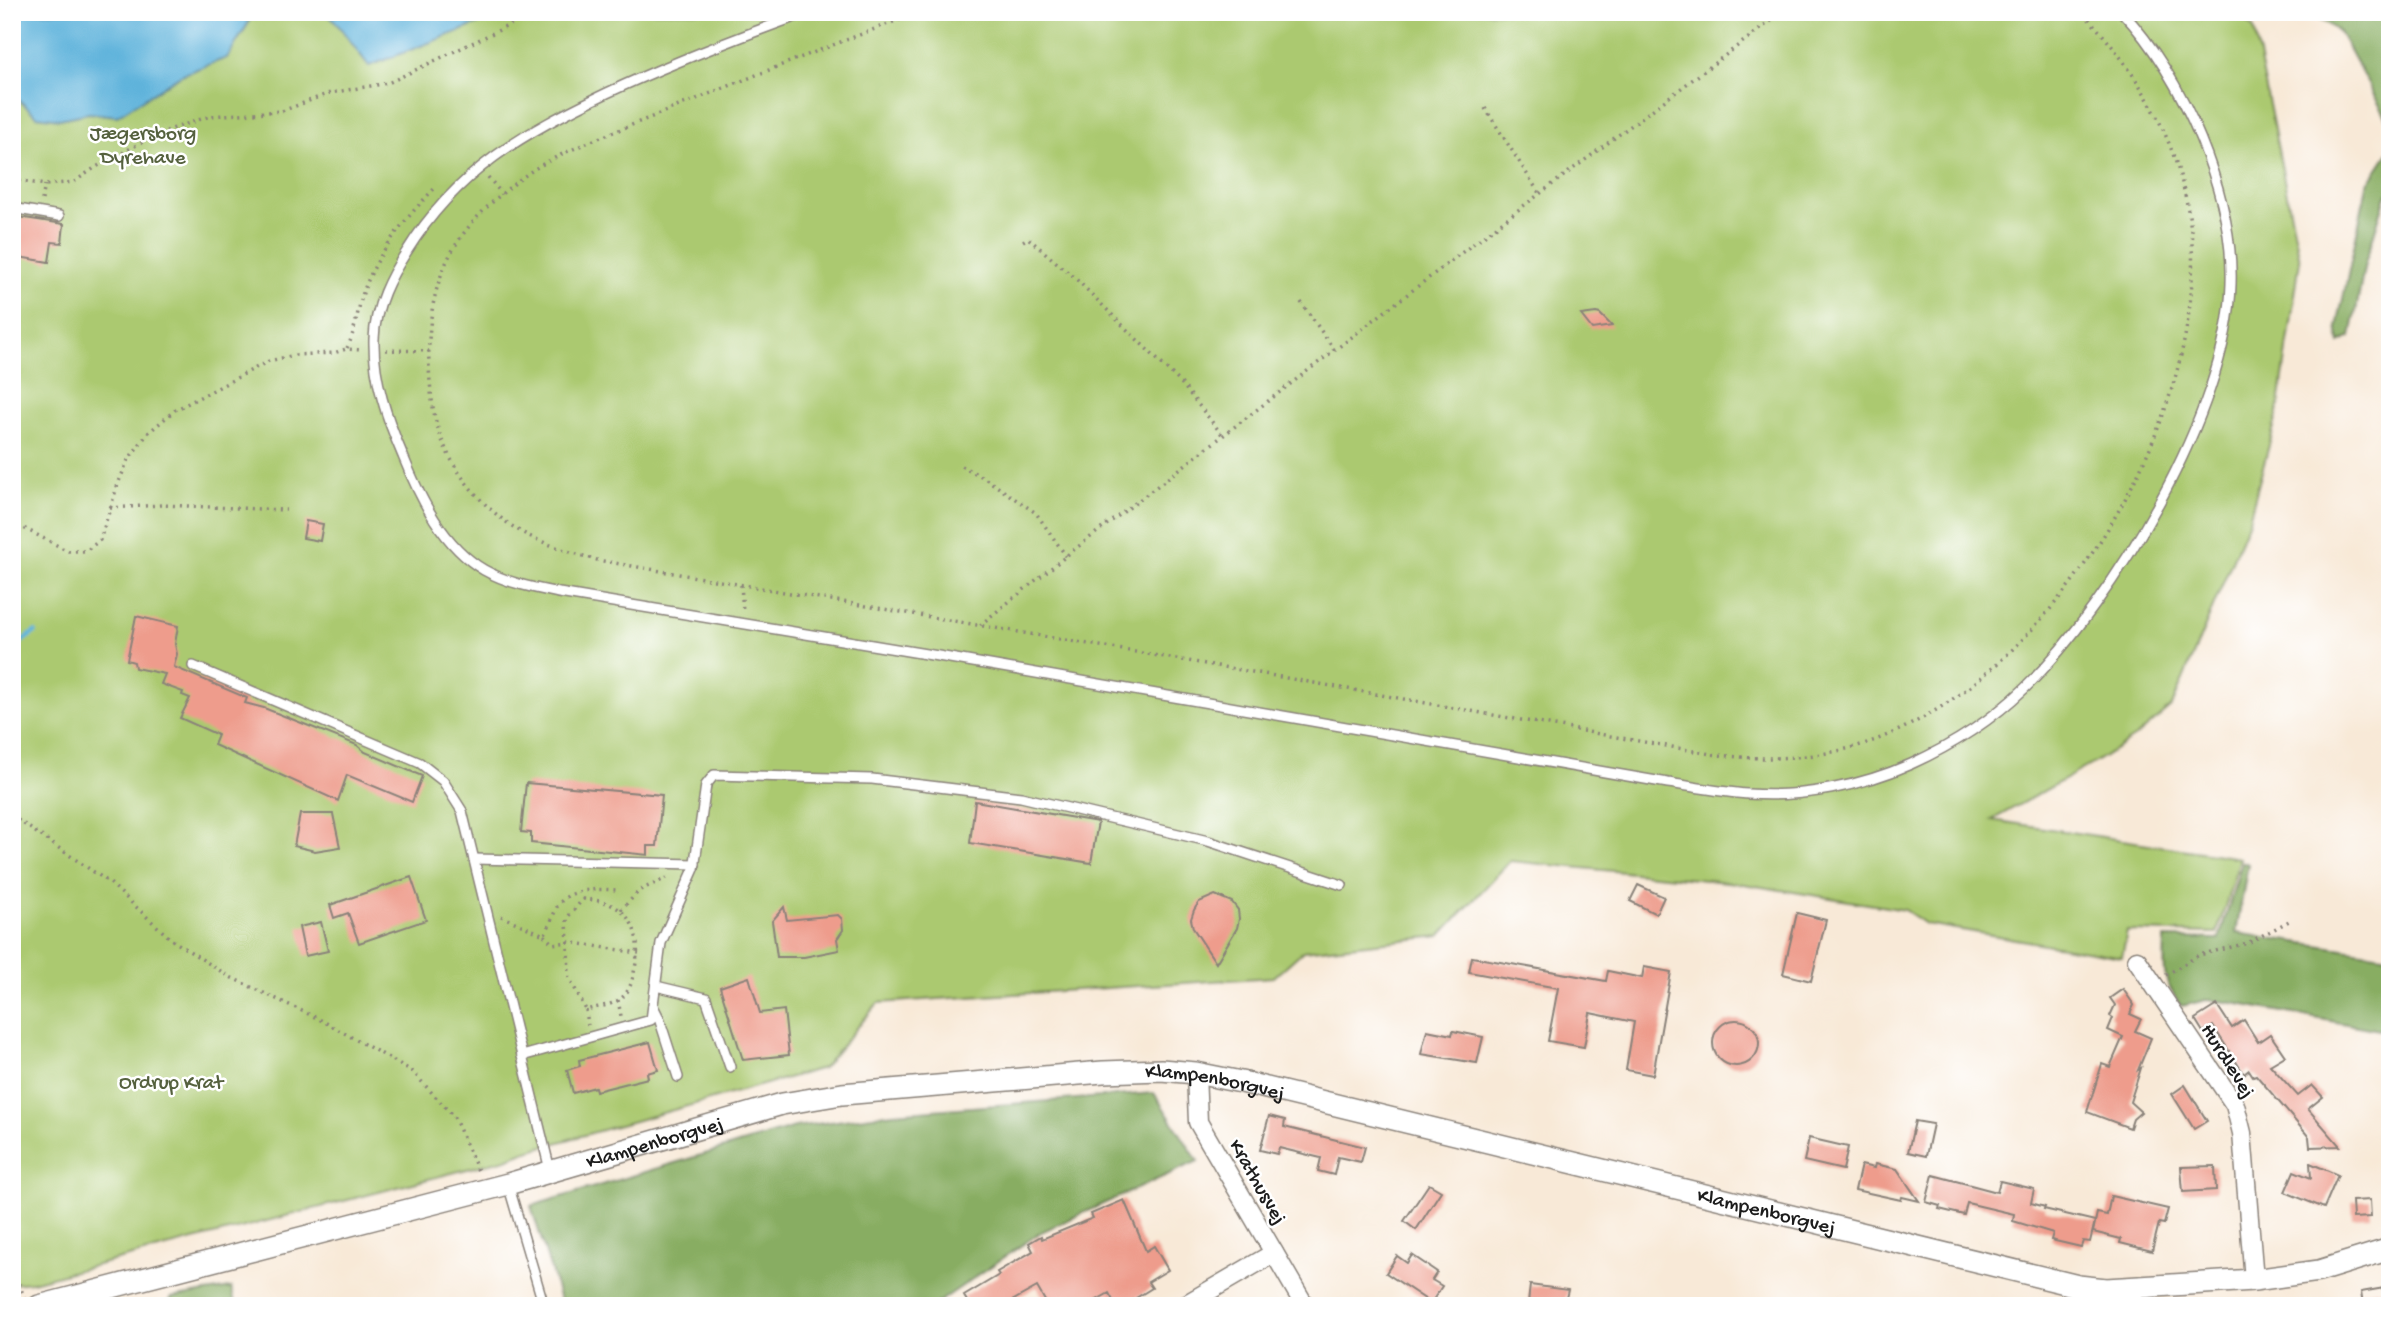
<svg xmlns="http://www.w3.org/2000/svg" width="2402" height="1318" font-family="'Gochi Hand',sans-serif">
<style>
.green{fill:#abc970;stroke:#647246;stroke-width:2}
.forest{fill:#88ad62;stroke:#52643f;stroke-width:2}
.water{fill:#5fb3db;stroke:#3e687c;stroke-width:2}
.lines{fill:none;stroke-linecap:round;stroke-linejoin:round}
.stream{stroke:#5fb3db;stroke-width:5}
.building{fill:#ee9c8c}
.service-casing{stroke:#8a827a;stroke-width:12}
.minor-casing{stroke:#8a827a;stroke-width:21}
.tertiary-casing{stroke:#8a827a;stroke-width:24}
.path{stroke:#8a827a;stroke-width:3.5;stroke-dasharray:2 5;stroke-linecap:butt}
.service{stroke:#fff;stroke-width:9}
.minor{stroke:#fff;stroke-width:18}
.tertiary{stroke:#fff;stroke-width:21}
.labels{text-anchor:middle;stroke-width:5;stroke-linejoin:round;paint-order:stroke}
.park-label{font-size:21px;fill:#55613e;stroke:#fff}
.street-label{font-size:21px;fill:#1c1c1c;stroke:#fff}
</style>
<rect width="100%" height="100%" fill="#fff"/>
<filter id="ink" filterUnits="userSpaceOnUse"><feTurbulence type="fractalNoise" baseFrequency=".0143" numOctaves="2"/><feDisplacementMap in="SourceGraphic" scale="14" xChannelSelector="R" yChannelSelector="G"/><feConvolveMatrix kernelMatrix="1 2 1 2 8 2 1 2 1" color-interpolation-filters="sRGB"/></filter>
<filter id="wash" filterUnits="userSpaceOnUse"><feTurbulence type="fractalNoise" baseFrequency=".00686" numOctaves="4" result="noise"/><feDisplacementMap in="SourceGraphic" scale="28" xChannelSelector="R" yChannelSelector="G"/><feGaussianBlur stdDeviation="1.57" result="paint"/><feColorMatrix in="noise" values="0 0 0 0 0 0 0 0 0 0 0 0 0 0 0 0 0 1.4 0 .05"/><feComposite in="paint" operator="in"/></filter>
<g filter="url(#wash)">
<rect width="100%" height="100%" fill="#f8e9d7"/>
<polygon class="green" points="12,12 2242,12 2245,20 2254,29 2300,260 2278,412 2248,523 2172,706 2137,736 2092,764 1992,820 2240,858 2217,933 2127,931 2122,957 1926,924 1905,910 1737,883 1510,861 1440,936 1303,951 1274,977 878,1003 823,1068 524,1152 506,1159 32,1282 12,1284"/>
<g class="forest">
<polygon points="2314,12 2390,12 2390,124 2339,32 2320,19"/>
<polygon points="2390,150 2390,191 2386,196 2365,263 2351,337 2340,343 2337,327 2367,185"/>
<path d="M2242 862 2248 864 2236 933 2390 956V1032L2228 1002 2206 1000 2182 1006C2161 980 2164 971 2165 938L2219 939Z"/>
<polygon points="1154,1093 1198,1161 1041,1232 933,1306 562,1306 531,1206 795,1127 893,1113"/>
<polygon points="231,1288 236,1306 172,1306 170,1298"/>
</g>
<g class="water">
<polygon points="12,12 252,12 248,24 227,58 181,75 117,116 89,113 60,119 37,116 12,94"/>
<polygon points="323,12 509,12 369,66 334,20"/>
</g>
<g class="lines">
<polyline class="stream" points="12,648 35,632"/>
</g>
<g id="blocks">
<g class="building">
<polygon points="12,216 64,224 62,243 52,242 49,262 12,256"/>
<polygon points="1596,313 1600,314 1612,326 1592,329 1581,315"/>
<polygon points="306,521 323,524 320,541 303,538"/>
<polygon points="136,616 178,626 175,644 177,654 174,667 247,698 245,703 264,708 357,745 365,752 422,776 412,802 347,775 338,801 214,745 218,735 180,718 190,698 182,695 183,692 161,684 165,674 135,668 134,662 127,660"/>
<polygon points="526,783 662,795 657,846 648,846 648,855 531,843 531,833 521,832"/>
<polygon points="975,801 1098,822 1091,863 970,843"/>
<polygon points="300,814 333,814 340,847 315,851 294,846"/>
<polygon points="411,877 426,920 359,943 348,913 334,918 330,905"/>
<polygon points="1638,885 1664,897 1656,914 1630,901"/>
<polygon points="1215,895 1232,902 1238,910 1239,919 1237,928 1216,963 1193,928 1191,919 1194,910 1199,902"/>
<polygon points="784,907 787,920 838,915 842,919 843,930 837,939 839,950 804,957 777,957 772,921"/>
<polygon points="1797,913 1826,920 1811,981 1783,974"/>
<polygon points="321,922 328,951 305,956 299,927"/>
<polygon points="1472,957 1606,981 1608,971 1642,978 1644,967 1671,972 1653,1075 1626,1070 1634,1022 1590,1013 1584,1047 1548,1041 1558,988 1469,972"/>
<polygon points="749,977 760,1013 784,1010 789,1055 743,1060 720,987"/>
<polygon points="2123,989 2134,1005 2130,1014 2141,1019 2135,1031 2151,1038 2138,1070 2141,1068 2130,1102 2141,1112 2133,1119 2130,1128 2087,1112 2102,1064 2110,1067 2123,1037 2108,1030 2113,1018 2110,1016 2115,1005 2110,998"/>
<polygon points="2217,1005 2232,1028 2244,1020 2258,1042 2270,1034 2285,1056 2270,1065 2298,1096 2312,1085 2323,1097 2308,1109 2340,1146 2310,1147 2309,1137 2256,1075 2253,1076 2249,1070 2244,1074 2213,1026 2203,1032 2195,1019"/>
<circle cx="1736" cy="1043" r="23"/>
<polygon points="1427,1030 1452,1035 1453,1031 1483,1037 1477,1063 1421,1054"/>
<polygon points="650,1042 658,1070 647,1073 648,1078 596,1091 595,1087 573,1093 567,1070 580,1066 579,1060"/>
<polygon points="2185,1085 2207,1121 2194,1129 2172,1094"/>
<polygon points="1269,1116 1285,1120 1284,1127 1365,1147 1361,1162 1338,1157 1334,1175 1318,1171 1321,1158 1279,1148 1277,1154 1260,1150"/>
<polygon points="1915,1121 1933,1124 1926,1156 1908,1152"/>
<polygon points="1809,1138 1848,1147 1843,1170 1804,1161"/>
<polygon points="2310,1163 2338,1175 2324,1208 2285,1192 2294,1171 2311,1178"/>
<polygon points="1875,1164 1897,1169 1919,1201 1902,1197 1901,1200 1855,1190 1861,1165 1874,1168"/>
<polygon points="2215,1166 2216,1190 2183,1192 2181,1167"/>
<polygon points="1933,1175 1997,1192 2000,1181 2034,1189 2031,1203 2045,1207 2044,1209 2095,1221 2090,1242 2083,1241 2081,1247 2051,1240 2053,1233 2013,1221 2014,1214 1967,1203 1964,1215 1939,1209 1940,1206 1926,1202"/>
<polygon points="1429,1184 1441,1191 1416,1230 1404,1221"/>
<polygon points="2111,1196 2168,1209 2164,1224 2159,1223 2152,1251 2120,1243 2121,1239 2093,1232 2097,1213 2107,1215"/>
<polygon points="1124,1200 1146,1251 1154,1246 1168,1270 1148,1282 1152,1288 1123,1306 1116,1306 1109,1293 1086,1306 1048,1306 1037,1287 1003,1306 970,1306 964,1296 999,1275 997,1272 1033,1251 1029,1243 1041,1236 1042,1239 1093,1218 1091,1214"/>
<polygon points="2370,1200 2371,1217 2353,1218 2352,1201"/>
<polygon points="1412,1255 1437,1272 1432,1280 1442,1286 1431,1303 1386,1273 1397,1256 1407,1263"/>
<polygon points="1530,1285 1568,1290 1564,1306 1528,1303"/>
<polygon points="2390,1287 2390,1306 2363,1306 2361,1292"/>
</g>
</g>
</g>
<g filter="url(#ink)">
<use href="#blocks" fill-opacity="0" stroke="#8a827a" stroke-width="2"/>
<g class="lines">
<g class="service-casing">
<g id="service">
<path d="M808 12C739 37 673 62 607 93 524 133 457 170 407 251 390 277 375 306 374 339 373 379 387 419 403 456 420 498 443 546 484 570 507 583 534 588 559 593L944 657 1668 783C1695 787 1721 792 1748 794 1803 798 1861 786 1911 764 1953 745 1992 720 2025 688 2114 600 2228 411 2231 284 2234 195 2183 76 2122 12"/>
<polyline points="12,208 59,216"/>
<polyline points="193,666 420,763 443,781 462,811 550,1170"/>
<polyline points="474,859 695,864"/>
<polyline points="656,986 706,998 730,1067"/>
<polyline points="653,1006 659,1018 678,1077"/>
<polyline points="522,1056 651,1020 661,943 694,869 706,785 714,775 872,779 1021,797 1208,841 1342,885"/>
<polyline points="508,1184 544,1306"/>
</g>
</g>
<g class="minor-casing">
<g id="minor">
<polyline points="2137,960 2235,1105 2242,1133 2254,1280"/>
<polyline points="1196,1073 1198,1122 1305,1306"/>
<polyline points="1183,1306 1274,1253"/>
</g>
</g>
<g class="tertiary-casing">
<g id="tertiary">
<path id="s1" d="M39 1306 508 1184 782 1104 842 1094 1103 1072 1161 1070 1196 1073 1246 1083 2078 1286 2106 1289 2254 1280 2319 1271 2390 1249"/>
</g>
</g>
<g class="path">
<path d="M920 12C834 44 748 78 664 112 623 129 570 147 533 170 505 189 475 215 457 243 426 291 425 353 433 407 441 460 480 510 527 535 550 546 573 553 597 560L1264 674 1711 754C1771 762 1832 759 1888 735 2058 664 2209 415 2191 231 2182 147 2140 72 2082 12"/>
<polyline points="1485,108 1539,193"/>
<polyline points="488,177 502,194"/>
<polyline points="12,179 45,185 74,182 96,167 157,134 210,116 282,111 330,93 388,83 537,12"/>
<polyline points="42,200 45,185"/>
<polyline points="1023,241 1028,238 1077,280 1181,383 1224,437"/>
<polyline points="12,272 15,254"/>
<polyline points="1301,302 1335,351"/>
<path d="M347 348C355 334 358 306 364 290 379 250 408 215 437 186"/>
<polyline points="386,350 429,351"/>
<polyline points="961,466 983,477 1036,513 1066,556"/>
<polyline points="110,508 161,505 286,510"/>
<polyline points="12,522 68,551 86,551 100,540 118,484 128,460 148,433 175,410 269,361 295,355 334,353 346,349 361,350"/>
<polyline points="741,585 743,611"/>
<polyline points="980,625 1066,556 1490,231 1783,12"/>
<polyline points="12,816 110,883 172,940 230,977 319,1019 412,1071 454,1117 479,1173"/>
<path d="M583 899C626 900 644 928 635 968 632 981 630 994 617 1001 609 1006 596 1007 586 1010L569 977 567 918Z"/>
<polyline points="621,910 640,890 667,878"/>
<path d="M501 916 544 935C550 926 552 918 556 909 566 887 597 889 617 890"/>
<polyline points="544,935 553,944 568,942 639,953"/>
<polyline points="2166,975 2199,955 2248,943 2291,920"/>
<polyline points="618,1000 621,1016"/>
<polyline points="586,1010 588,1025"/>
<polyline points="12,1264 24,1297"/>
</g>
<use href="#service" class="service"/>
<use href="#minor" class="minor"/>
<use href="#tertiary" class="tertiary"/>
</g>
</g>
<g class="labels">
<g class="park-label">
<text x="143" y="139">Jægersborg<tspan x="143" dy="24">Dyrehave</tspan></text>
<text x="171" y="1088">Ordrup Krat</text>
</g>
<g class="street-label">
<text transform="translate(2229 1060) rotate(58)" y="7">Hurdlevej</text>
<text dy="7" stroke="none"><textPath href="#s1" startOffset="1206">Klampenborgvej</textPath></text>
<text dy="7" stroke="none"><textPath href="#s1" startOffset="637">Klampenborgvej</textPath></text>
<text transform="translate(1259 1181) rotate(60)" y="7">Krathusvej</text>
<text dy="7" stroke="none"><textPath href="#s1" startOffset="1773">Klampenborgvej</textPath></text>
</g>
</g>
<rect width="2402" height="1318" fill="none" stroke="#fff" stroke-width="42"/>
</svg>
